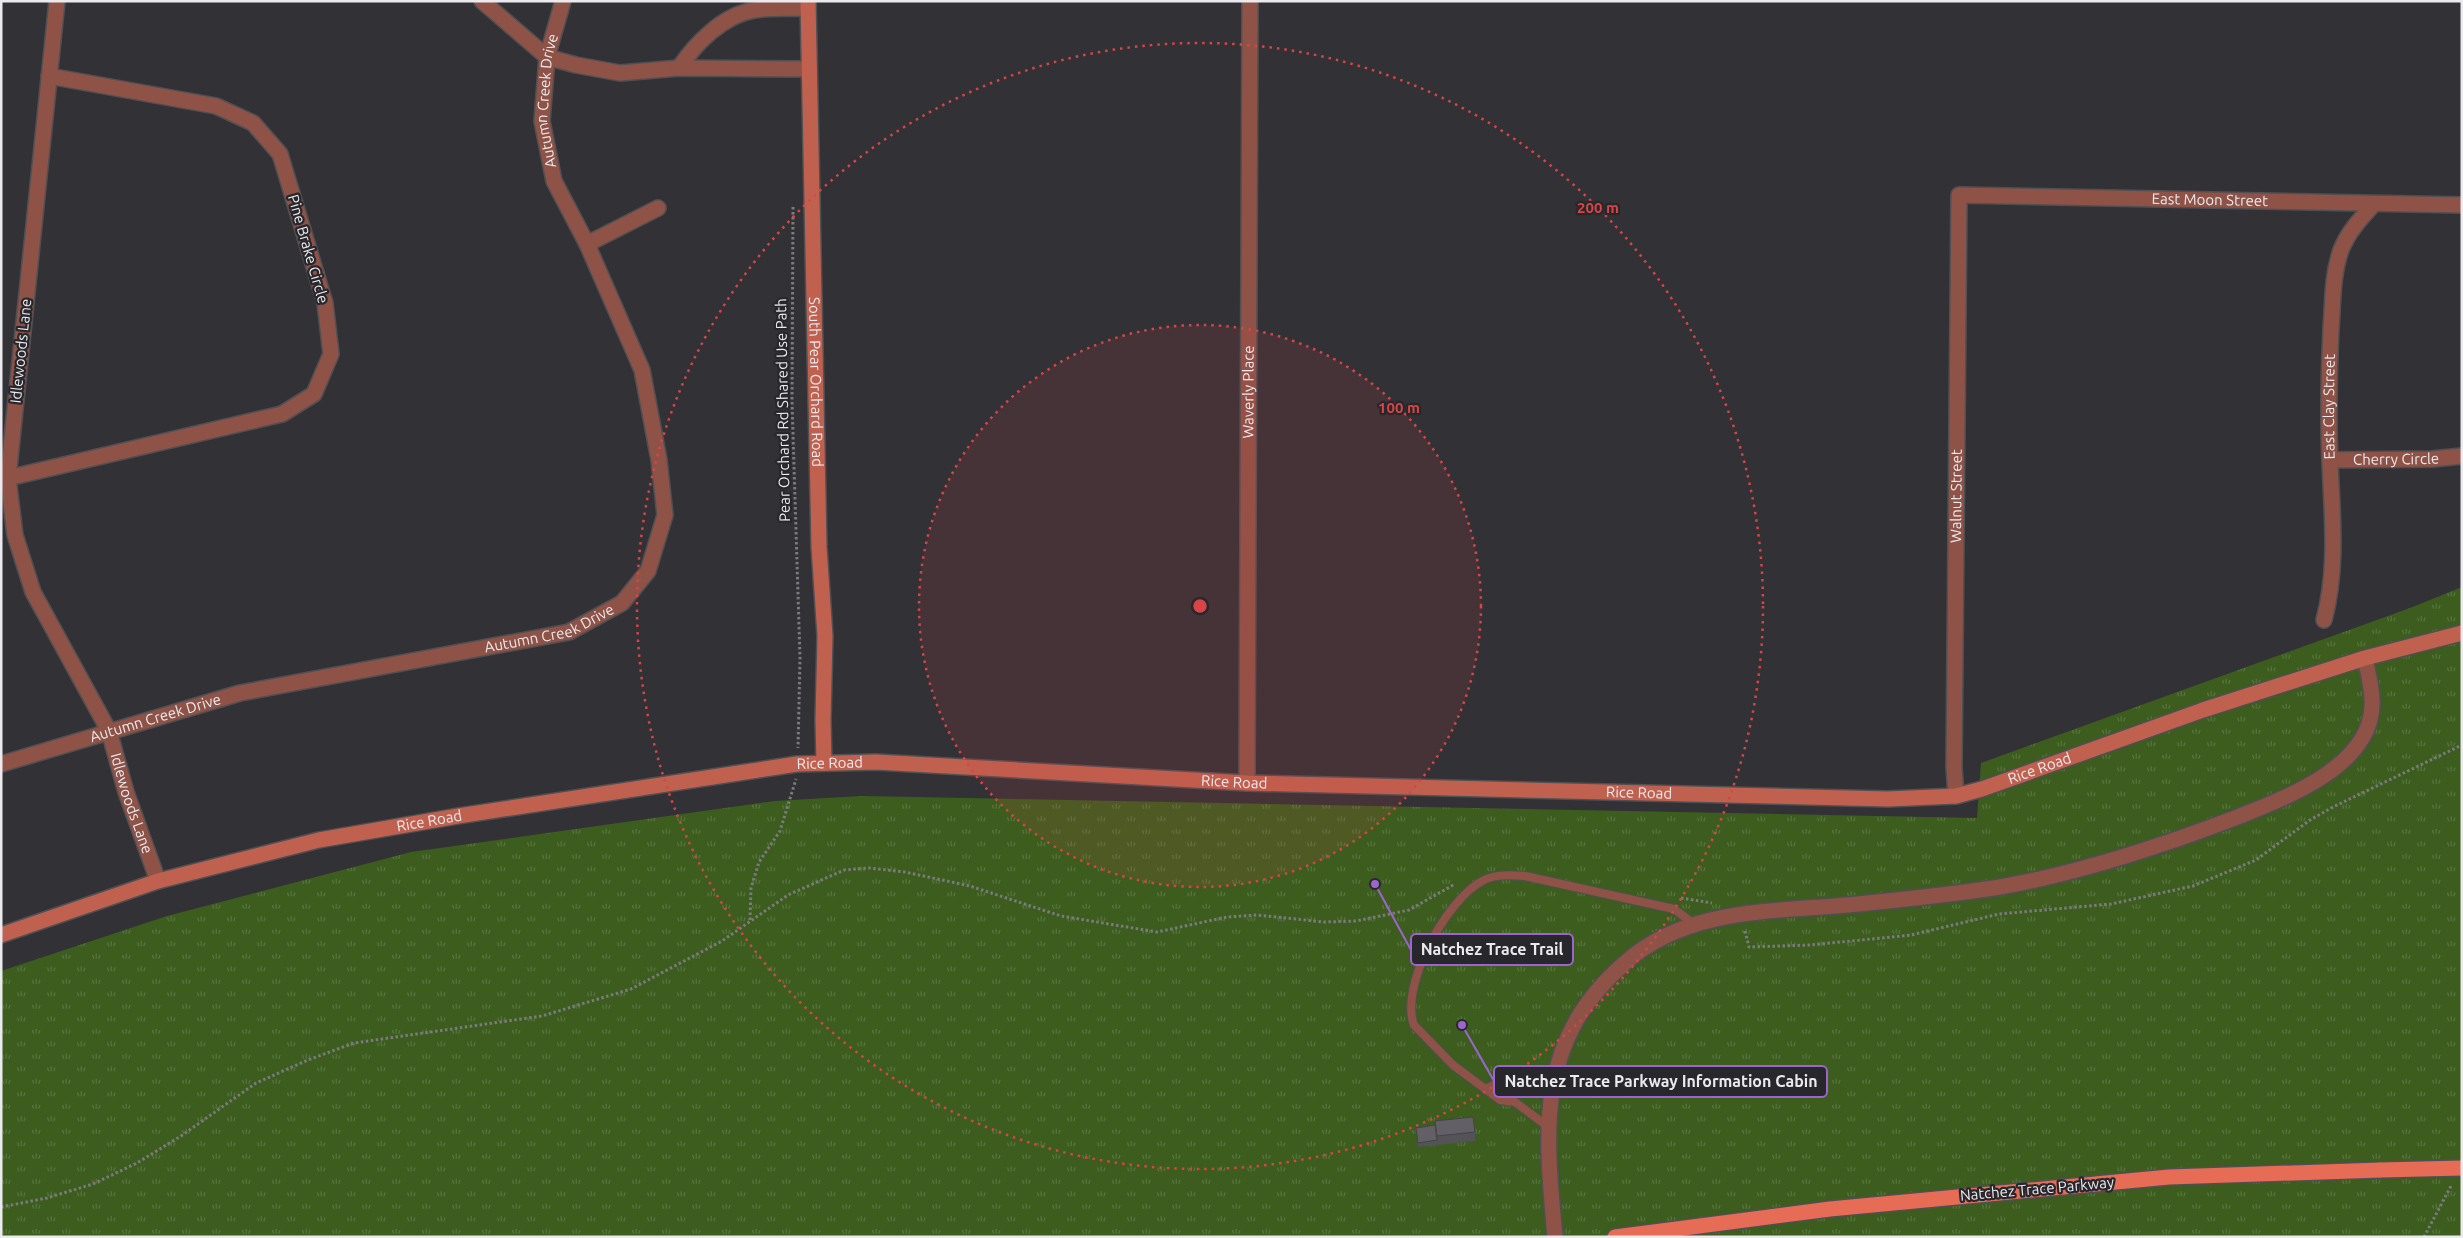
<svg xmlns="http://www.w3.org/2000/svg" width="2463" height="1238" font-family="Ubuntu,sans-serif">
<style>
.park{fill:url(#park-tufts)}
.lines{fill:none;stroke-linecap:round;stroke-linejoin:round}
.lane-casing{stroke:#504f53;stroke-width:10}
.street-casing{stroke:#504f53;stroke-width:18}
.secondary-casing{stroke:#504f53;stroke-width:18}
.primary-casing{stroke:#504f53;stroke-width:18}
.path{stroke:#7b7a7f;stroke-width:3;stroke-dasharray:2.5 2.5;stroke-linecap:butt}
.lane{stroke:#8e5246;stroke-width:8}
.street{stroke:#8e5246;stroke-width:15}
.secondary{stroke:#c0614f;stroke-width:15}
.primary{stroke:#e66c55;stroke-width:15}
.primary-bridge-casing{stroke:#504f53;stroke-width:18;stroke-linecap:butt}
.primary-bridge{stroke:#e66c55;stroke-width:15}
.wall{fill:#545358}
.building{fill:#626066;stroke:#454347}
.ring{fill:none;stroke:#d94546;stroke-width:2.5;stroke-dasharray:2.5 5}
.labels{text-anchor:middle;stroke-width:4.5;stroke-linejoin:round;paint-order:stroke}
.street-label{font-size:15px;fill:#ebeaee;stroke:#28272c}
.centre{fill:#d94546;stroke:#28272c;stroke-width:2.5}
.ring-label{font-size:15px;text-anchor:middle;font-weight:bold;fill:#d94546;stroke:#28272c;stroke-width:4.5;stroke-linejoin:round;paint-order:stroke}
.leader{fill:none;stroke:#9d65cd;stroke-width:2}
.callout-dot{fill:#9d65cd;stroke:#28272c;stroke-width:2}
.callout{fill:#28272c;stroke:#9d65cd;stroke-width:2}
.callout-label{font-size:16px;text-anchor:middle;font-weight:bold;fill:#ebeaee}
</style>
<defs>
<pattern id="park-tufts" width="24" height="20" patternUnits="userSpaceOnUse" patternTransform="scale(1.25)"><rect width="24" height="20" fill="#3c5d1e"/><path d="M3 7l-1-3M5 7V3M7 7l1-3M15 17l-1-3M17 17v-4M19 17l1-3" fill="none" stroke="#58743f"/></pattern>
</defs>
<rect width="100%" height="100%" fill="#323136"/>
<polygon class="park" points="2462,587 2462,1237 1,1237 1,971 167,916 411,852 775,801 861,796 1977,818 1981,763 2410,608"/>
<g class="lines">
<g class="lane-casing">
<g id="lane">
<polyline points="1485,1089 1502,1081"/>
<path d="M1547 1126 1515 1102 1500 1100 1453 1065 1414 1025C1399 986 1447 898 1484 880 1497 874 1511 875 1525 876L1674 909 1694 924"/>
</g>
</g>
<g class="street-casing">
<g id="street">
<path id="s1" d="M57 1 8 478 15 535 33 592 109 731 126 792 158 881"/>
<polyline points="482,1 547,57 576,65 620,73 679,68 809,69"/>
<path d="M679 68C695 44 723 15 754 10 771 7 791 9 808 8"/>
<polyline points="587,244 658,208"/>
<path id="s2" d="M2330 460 2432 459 2462 456"/>
<polyline points="8,478 282,414 314,394 331,354 325,303 280,154 253,123 216,106 49,76"/>
<path id="s3" d="M2324 620C2338 568 2332 515 2330 462 2328 418 2329 373 2331 329 2333 303 2332 275 2341 250 2348 232 2361 218 2374 204"/>
<path id="s4" d="M1 764 240 693 569 632 622 603 648 571 665 515 659 460 642 370 587 244 554 181 542 121 547 57 563 1"/>
<path id="s5" d="M1247 783 1250 1"/>
<path id="s6" d="M1956 796 1954 767 1959 195 2462 205"/>
<path d="M1555 1237C1545 1129 1535 1040 1626 962 1687 908 1772 912 1848 905 1899 900 1949 895 2000 887 2080 873 2159 847 2235 818 2283 799 2371 767 2372 705 2373 690 2368 673 2365 658"/>
</g>
</g>
<g class="secondary-casing">
<g id="secondary">
<path id="s7" d="M808 1 819 547 825 636 823 720 824 763"/>
<path id="s8" d="M1 935 158 881 319 840 458 816 797 764 876 762 1247 783 1888 799 1956 796 1982 789 2203 710 2365 658 2462 633"/>
</g>
</g>
<g class="primary-casing">
<polyline id="primary" points="1615,1237 1830,1209 2169,1177 2381,1170"/>
</g>
<g class="path">
<polyline points="793,207 792,402 800,658 798,748"/>
<polyline points="1681,898 1712,903"/>
<polyline points="750,920 751,888 759,862 780,831 796,779"/>
<polyline points="1745,931 1749,947 1811,945 1911,935 1999,914 2111,904 2193,886 2256,860 2310,820 2333,807 2462,745"/>
<polyline points="1,1207 47,1198 93,1184 137,1163 181,1136 256,1083 308,1060 354,1043 542,1016 631,989 722,941 788,895 844,870 869,868 905,872 970,886 1061,916 1157,932 1227,917 1257,915 1324,922 1356,921 1409,910 1455,884"/>
<polyline points="2424,1237 2452,1184"/>
</g>
<use href="#lane" class="lane"/>
<use href="#street" class="street"/>
<use href="#secondary" class="secondary"/>
<use href="#primary" class="primary"/>
<g class="primary-bridge-casing">
<polyline id="primary-bridge" points="2381,1170 2462,1168"/>
</g>
<use href="#primary-bridge" class="primary-bridge"/>
</g>
<polygon class="wall" points="1435,1121 1475,1132 1475,1141 1418,1147 1416,1128 1435,1129"/>
<g class="building">
<polygon points="1473,1117 1475,1132 1437,1136 1435,1121"/>
<polygon points="1435,1125 1437,1140 1418,1143 1416,1128"/>
</g>
<circle cx="1200" cy="606" r="281" fill="#d94546" fill-opacity=".12"/>
<g class="ring">
<circle cx="1200" cy="606" r="281"/>
<circle cx="1200" cy="606" r="563"/>
</g>
<g class="labels">
<g class="street-label">
<text dy="5" stroke="none"><textPath href="#s4" startOffset="1181">Autumn Creek Drive</textPath></text>
<text dy="5" stroke="none"><textPath href="#s6" startOffset="852">East Moon Street</textPath></text>
<text transform="translate(308 249) rotate(74)" y="5">Pine Brake Circle</text>
<text transform="translate(21 351) rotate(-84)" y="5">Idlewoods Lane</text>
<text dy="5" stroke="none"><textPath href="#s7" startOffset="381">South Pear Orchard Road</textPath></text>
<text dy="5" stroke="none"><textPath href="#s5" startOffset="391">Waverly Place</textPath></text>
<text dy="5" stroke="none"><textPath href="#s3" startOffset="214">East Clay Street</textPath></text>
<text transform="translate(783 410) rotate(-91)" y="5">Pear Orchard Rd Shared Use Path</text>
<text dy="5" stroke="none"><textPath href="#s2" startOffset="66">Cherry Circle</textPath></text>
<text dy="5" stroke="none"><textPath href="#s6" startOffset="300">Walnut Street</textPath></text>
<text dy="5" stroke="none"><textPath href="#s4" startOffset="566">Autumn Creek Drive</textPath></text>
<text dy="5" stroke="none"><textPath href="#s4" startOffset="161">Autumn Creek Drive</textPath></text>
<text dy="5" stroke="none"><textPath href="#s8" startOffset="849">Rice Road</textPath></text>
<text dy="5" stroke="none"><textPath href="#s8" startOffset="2064">Rice Road</textPath></text>
<text dy="5" stroke="none"><textPath href="#s8" startOffset="1254">Rice Road</textPath></text>
<text dy="5" stroke="none"><textPath href="#s8" startOffset="1659">Rice Road</textPath></text>
<text dy="5" stroke="none"><textPath href="#s1" startOffset="831">Idlewoods Lane</textPath></text>
<text dy="5" stroke="none"><textPath href="#s8" startOffset="444">Rice Road</textPath></text>
<text transform="translate(2037 1189) rotate(-5)" y="5">Natchez Trace Parkway</text>
</g>
</g>
<circle cx="1200" cy="606" r="8" class="centre"/>
<g class="ring-label">
<text x="1598" y="213">200 m</text>
<text x="1399" y="413">100 m</text>
</g>
<path class="leader" d="M1375 884L1411 950M1462 1025L1494 1081"/>
<g class="callout-dot">
<circle cx="1375" cy="884" r="5"/>
<circle cx="1462" cy="1025" r="5"/>
</g>
<g class="callout">
<rect x="1411" y="934" width="162" height="31" rx="5"/>
<rect x="1494" y="1066" width="333" height="31" rx="5"/>
</g>
<g class="callout-label">
<text x="1492" y="955">Natchez Trace Trail</text>
<text x="1661" y="1087">Natchez Trace Parkway Information Cabin</text>
</g>
<rect width="2463" height="1238" fill="none" stroke="#ebeaee" stroke-width="5"/>
</svg>
